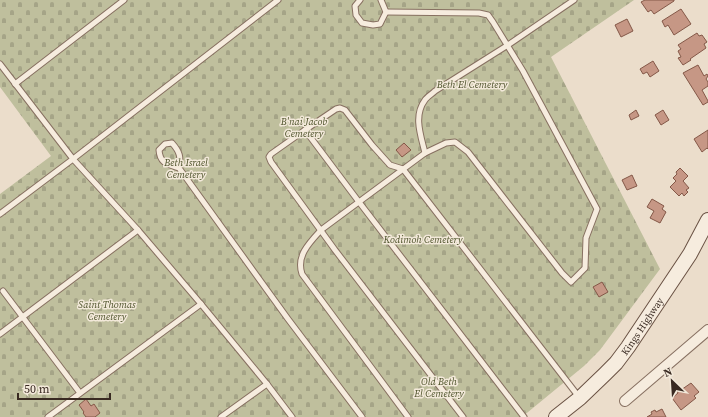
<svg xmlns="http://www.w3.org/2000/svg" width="708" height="417" font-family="'Source Serif 4',serif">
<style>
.cemetery{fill:url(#cemetery-stones)}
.building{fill:#c69785;stroke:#845848}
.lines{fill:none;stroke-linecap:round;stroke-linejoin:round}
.lane-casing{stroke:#877061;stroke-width:7}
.street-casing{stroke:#877061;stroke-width:12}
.secondary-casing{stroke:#695143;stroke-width:16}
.lane{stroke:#f6ecde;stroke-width:5}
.street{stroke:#f6ecde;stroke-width:10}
.secondary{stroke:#f6ecde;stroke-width:14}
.labels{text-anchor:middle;stroke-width:3;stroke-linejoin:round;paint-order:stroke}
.park-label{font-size:10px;font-style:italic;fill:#4e532b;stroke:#f3e9da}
.street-label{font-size:10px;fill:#392a22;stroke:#f3e9da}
</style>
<defs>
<pattern id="cemetery-stones" width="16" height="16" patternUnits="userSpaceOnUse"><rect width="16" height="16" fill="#bfbf9d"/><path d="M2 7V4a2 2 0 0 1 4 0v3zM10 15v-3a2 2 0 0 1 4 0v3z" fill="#a5a487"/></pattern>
</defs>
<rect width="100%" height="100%" fill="#ebddcb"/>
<polygon class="cemetery" points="0,0 634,0 551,57 660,269 600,350 584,366 522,417 0,417 0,194 51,156 0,87"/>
<g class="building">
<polygon points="645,0 674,0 674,1 654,14 651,10 648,12 641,2"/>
<polygon points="681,9 691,24 674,35 668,25 665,27 662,21"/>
<polygon points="627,19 633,31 621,37 615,25"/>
<polygon points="697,33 699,36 702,35 707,42 704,44 706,48 690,59 691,60 683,65 678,58 681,57 678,51 681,49 678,45"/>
<polygon points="653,61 659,71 650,77 647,72 643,74 640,69"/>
<polygon points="698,65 704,76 707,74 708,76 706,79 708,82 708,86 702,90 708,101 708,102 703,105 683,73"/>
<polygon points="636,110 639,116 631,120 629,115"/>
<polygon points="663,110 669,120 661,125 655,115"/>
<polygon points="708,130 708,149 707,148 702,152 694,139"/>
<polygon points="404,143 411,150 402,157 396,150"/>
<polygon points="680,168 688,176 683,181 689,188 686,190 688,192 684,196 682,193 679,196 670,187 676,181 673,178 677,174 676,172"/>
<polygon points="632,175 637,186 627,190 622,180"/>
<polygon points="652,199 664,206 662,209 666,212 660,223 650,218 654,211 647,207"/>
<polygon points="602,282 608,292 599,297 593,287"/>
<polygon points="691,383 699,392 694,396 696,398 681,410 672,398 678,393 677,391 680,389 681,390"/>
<polygon points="86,399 91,406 94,404 100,413 95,417 86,417 83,413 84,412 79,405"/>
<polygon points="662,409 666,417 647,417 652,414 651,412 655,410 656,412"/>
</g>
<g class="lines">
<g class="lane-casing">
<g id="lane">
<polyline points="360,0 355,6 356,15 362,23 373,25 380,24 386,12 381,0"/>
<path d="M386 12 479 13 488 15 493 22 523 71 597 209 586 238 585 268 571 282 562 273 468 152 455 142 446 143 425 153 321 230C309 243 296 256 302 274L408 417"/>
<polyline points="0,64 73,159 138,230 201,304 267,384 292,417"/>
<polyline points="15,84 124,0"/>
<polyline points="305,130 336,109 340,108 345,110 372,145 390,165 403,169 579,397"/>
<path d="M425 153C421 136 413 116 425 100 427 97 432 94 435 91L508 45 574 0"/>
<path d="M179 168C181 157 180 152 172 143L165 144 159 150C160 164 168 164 179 168L288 319 362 417"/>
<polyline points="0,214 73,159 278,0"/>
<polyline points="3,291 80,393"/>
<polyline points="0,334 138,230"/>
<polyline points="48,417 201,304"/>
<polyline points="221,417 267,384"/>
<polyline points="463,417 335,250 271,162 269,157 271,154 305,130 359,202 524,417"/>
</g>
</g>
<g class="street-casing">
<polyline id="street" points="625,401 708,330"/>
</g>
<g class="secondary-casing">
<g id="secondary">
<path id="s1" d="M556 417 580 398 605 374 616 363 628 347 690 254 708 220"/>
</g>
</g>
<use href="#lane" class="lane"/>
<use href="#street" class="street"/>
<use href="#secondary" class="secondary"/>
</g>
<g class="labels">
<g class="park-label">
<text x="472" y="88">Beth El Cemetery</text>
<text x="304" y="125">B'nai Jacob<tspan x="304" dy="12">Cemetery</tspan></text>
<text x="186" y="166">Beth Israel<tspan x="186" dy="12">Cemetery</tspan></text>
<text x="423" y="243">Kodimoh Cemetery</text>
<text x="107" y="308">Saint Thomas<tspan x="107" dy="12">Cemetery</tspan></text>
<text x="439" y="385">Old Beth<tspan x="439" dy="12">El Cemetery</tspan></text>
</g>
<g class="street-label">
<text dy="4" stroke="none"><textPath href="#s1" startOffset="126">Kings Highway</textPath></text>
</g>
</g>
<g transform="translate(672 381) rotate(335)" stroke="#f3e9da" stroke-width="3" paint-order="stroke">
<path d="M0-3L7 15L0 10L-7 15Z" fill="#392a22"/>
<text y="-6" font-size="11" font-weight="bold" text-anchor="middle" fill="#392a22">N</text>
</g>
<path d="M18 393v6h92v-6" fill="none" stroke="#392a22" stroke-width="2"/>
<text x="24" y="393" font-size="12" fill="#392a22" stroke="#f3e9da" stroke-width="3" paint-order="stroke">50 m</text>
</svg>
